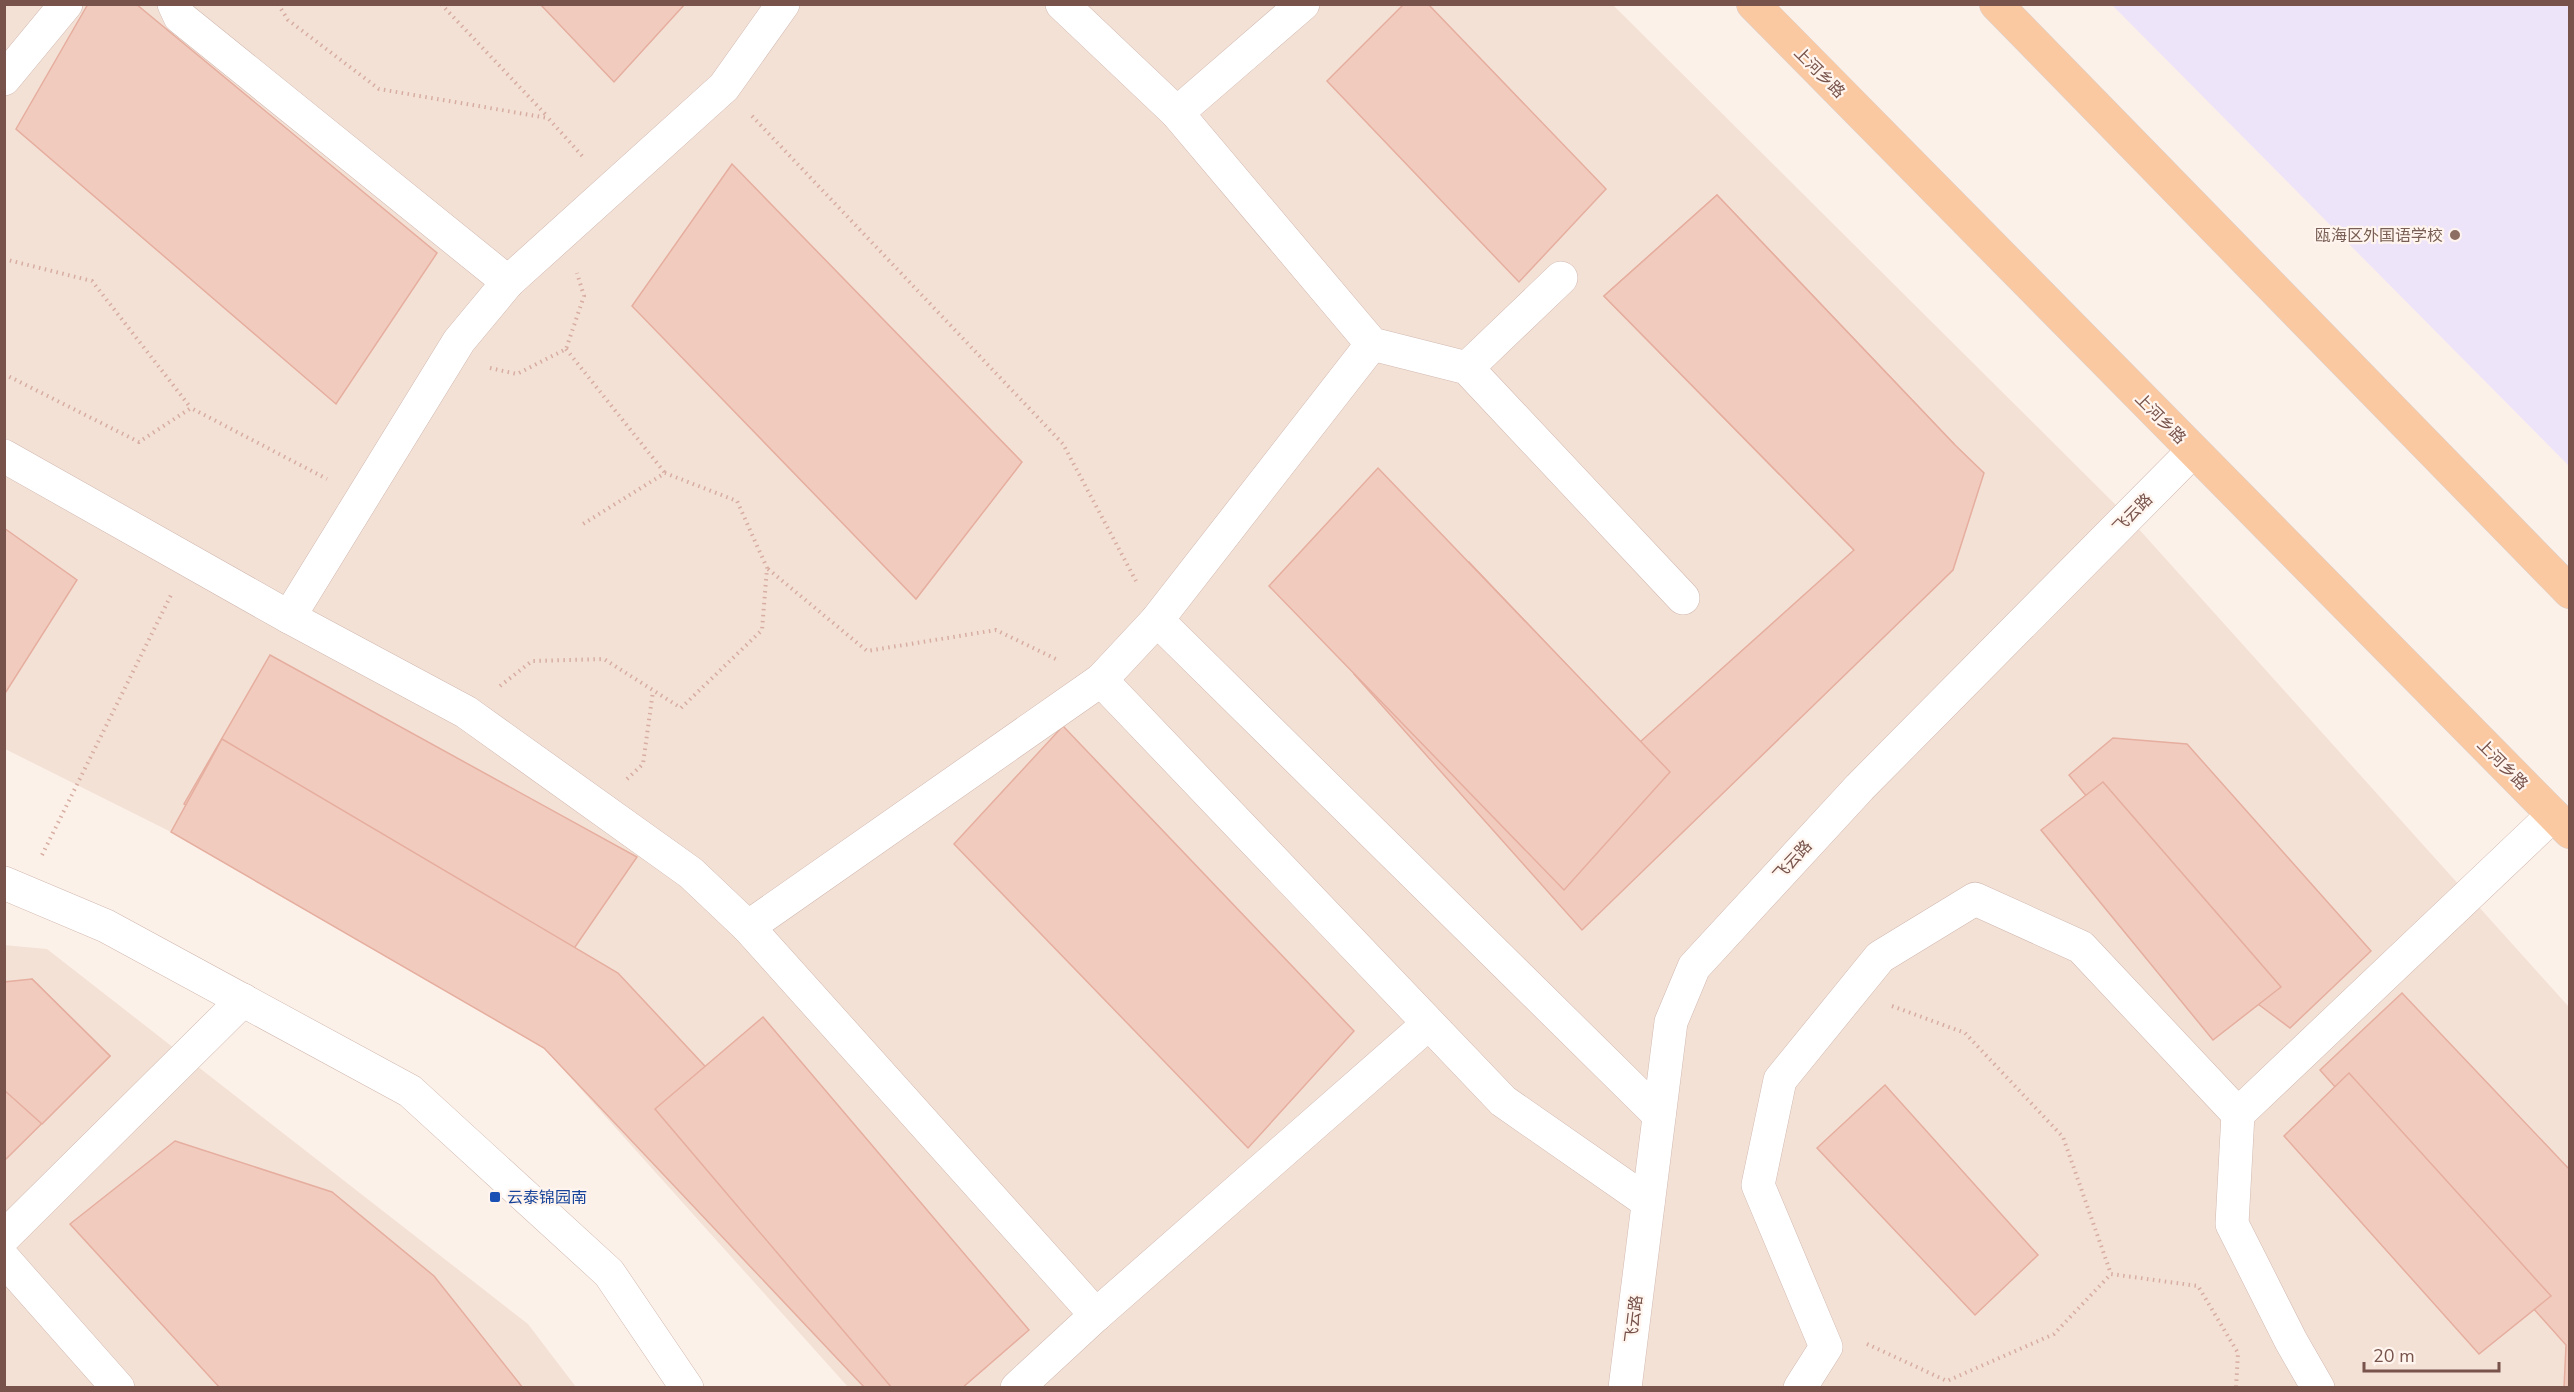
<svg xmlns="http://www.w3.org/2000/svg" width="2574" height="1392" font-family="'Nunito Sans','Noto Sans SC',sans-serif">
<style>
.residential{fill:#f4e1d6}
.education{fill:#eee4f9}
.building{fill:#f2cbbf;stroke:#e5ae9f;stroke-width:1.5}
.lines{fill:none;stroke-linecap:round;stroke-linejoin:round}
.minor-casing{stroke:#d1b9b0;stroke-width:34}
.major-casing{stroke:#d9cfcd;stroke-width:34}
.path{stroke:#d7ada2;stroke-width:4;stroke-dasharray:1.5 4.5;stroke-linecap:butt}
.minor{stroke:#fff;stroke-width:33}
.major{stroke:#fbc9a1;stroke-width:33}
.education-dot{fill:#8d6e63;stroke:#fff5ee;stroke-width:2}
.transit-dot{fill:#1a4fb4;stroke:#fff5ee;stroke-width:2}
.labels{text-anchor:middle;stroke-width:4.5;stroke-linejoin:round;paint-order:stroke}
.street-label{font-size:16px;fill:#77534b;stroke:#fff5ee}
.education-label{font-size:16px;fill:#785e54;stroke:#fff5ee;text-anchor:end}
.transit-label{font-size:16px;fill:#164399;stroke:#fff5ee;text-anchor:start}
</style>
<rect width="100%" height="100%" fill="#fcf1e8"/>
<g class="residential">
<polygon points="4,5 1613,5 2128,517 2569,1007 2569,1387 848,1387 544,1048 171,832 5,749"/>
<polygon points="4,945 47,949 528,1324 576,1387 5,1387"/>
</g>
<polygon class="education" points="2112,5 2569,5 2569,466"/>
<g class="building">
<polygon points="88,4 136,4 437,253 336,404 16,129"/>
<polygon points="540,4 685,4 614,82"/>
<polygon points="1404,4 1428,4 1606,189 1519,282 1327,81"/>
<polygon points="732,164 1022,462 916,599 632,306"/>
<polygon points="1717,195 1954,444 1854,550 1604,296"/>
<polygon points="1717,195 1954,444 1984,473 1953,570 1582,930 1354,674 1469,562 1640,742 1854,550 1604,296"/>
<polygon points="1378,468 1670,772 1564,890 1269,586"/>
<polygon points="4,528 77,580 4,695"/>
<polygon points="270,655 637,857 544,992 184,804"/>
<polygon points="1063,726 1354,1031 1248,1148 954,844"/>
<polygon points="2113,738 2187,744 2371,951 2290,1028 2258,1004 2069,775"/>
<polygon points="222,739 618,973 986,1367 961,1388 865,1388 544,1048 171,832"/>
<polygon points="2103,782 2281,987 2213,1040 2041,830"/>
<polygon points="32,979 110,1056 4,1161 4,1006"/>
<polygon points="32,979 110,1056 42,1124 4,1090 4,982"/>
<polygon points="2402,993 2570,1170 2570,1388 2564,1388 2566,1345 2320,1070"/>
<polygon points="763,1017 1029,1330 962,1388 892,1388 655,1109"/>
<polygon points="2349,1073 2551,1296 2479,1354 2284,1136"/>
<polygon points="1885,1085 2038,1255 1975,1315 1817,1148"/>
<polygon points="175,1141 332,1192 434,1276 523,1388 220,1388 70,1224"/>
</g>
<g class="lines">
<g class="minor-casing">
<g id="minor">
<polyline points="174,4 180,17 508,282"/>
<polyline points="1062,4 1177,113 1372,344 1467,368 1683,598"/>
<polyline points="4,79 66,4"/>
<polyline points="1177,113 1303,4"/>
<polyline points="1467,368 1561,278"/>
<polyline points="4,456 289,617 466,712 691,873 748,927 1096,1315"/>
<polyline points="289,617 459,341 508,282 724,87 783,4"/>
<polyline points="1157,620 1659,1115"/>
<polyline points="1101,680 1503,1101 1648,1202"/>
<polyline points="4,883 106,926 410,1091 609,1273 687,1388"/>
<polyline points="748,927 1101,680 1157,620 1372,344"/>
<polyline points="4,1237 243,1000"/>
<polyline points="4,1259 118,1388"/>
<polyline points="1017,1388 1096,1315 1428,1024"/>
<polyline points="1625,1388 1671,1022 1694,967 1860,787 2193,451"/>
<polyline points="1800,1388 1826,1347 1758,1185 1780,1080 1880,957 1975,899 2081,947 2238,1114"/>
<polyline points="2318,1388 2291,1341 2232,1224 2238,1114 2553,815"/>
</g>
</g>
<g class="major-casing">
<g id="major">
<polyline points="1753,4 2570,832"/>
<polyline points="1996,4 2570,592"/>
</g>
</g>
<g class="path">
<polyline points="278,4 288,20 379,89 548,118 585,159"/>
<polyline points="441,4 548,117"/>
<polyline points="752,116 1063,444 1136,581"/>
<polyline points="4,259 92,281 191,408"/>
<polyline points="566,349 665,473"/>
<polyline points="490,368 517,374 566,349 584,296 577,273"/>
<polyline points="4,374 139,442 191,408 327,479"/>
<polyline points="768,569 867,651 996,630 1058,660"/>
<polyline points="500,686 532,661 604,659 681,708 762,630 767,568 737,501 665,473 583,524"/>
<polyline points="627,779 643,764 653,691"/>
<polyline points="42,855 171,595"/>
<polyline points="1892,1006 1965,1033 2063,1137 2111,1274"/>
<polyline points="1867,1344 1947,1381 2054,1334 2111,1274 2198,1286 2238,1353 2236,1388"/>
</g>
<use href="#minor" class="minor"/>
<use href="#major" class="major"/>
</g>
<circle class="education-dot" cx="2455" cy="235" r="6"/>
<rect class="transit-dot" x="489" y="1191" width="12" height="12" rx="3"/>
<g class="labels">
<g class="street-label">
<text transform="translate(1820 72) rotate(45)" y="6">上河乡路</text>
<text transform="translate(2161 418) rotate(45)" y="6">上河乡路</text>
<text transform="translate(2132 513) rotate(-45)" y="6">飞云路</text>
<text transform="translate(2503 764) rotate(45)" y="6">上河乡路</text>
<text transform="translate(1792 860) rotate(-47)" y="6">飞云路</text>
<text transform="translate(1633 1319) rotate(-83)" y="6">飞云路</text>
</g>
<g class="education-label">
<text x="2443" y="241">瓯海区外国语学校</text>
</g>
<g class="transit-label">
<text x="507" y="1203">云泰锦园南</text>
</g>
</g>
<rect width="2574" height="1392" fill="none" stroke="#77534b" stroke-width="12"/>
<path d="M2364 1362v9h135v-9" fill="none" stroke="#77534b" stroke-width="3"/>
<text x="2373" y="1362" font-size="18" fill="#77534b" stroke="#fff5ee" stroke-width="4.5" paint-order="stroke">20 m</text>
</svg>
